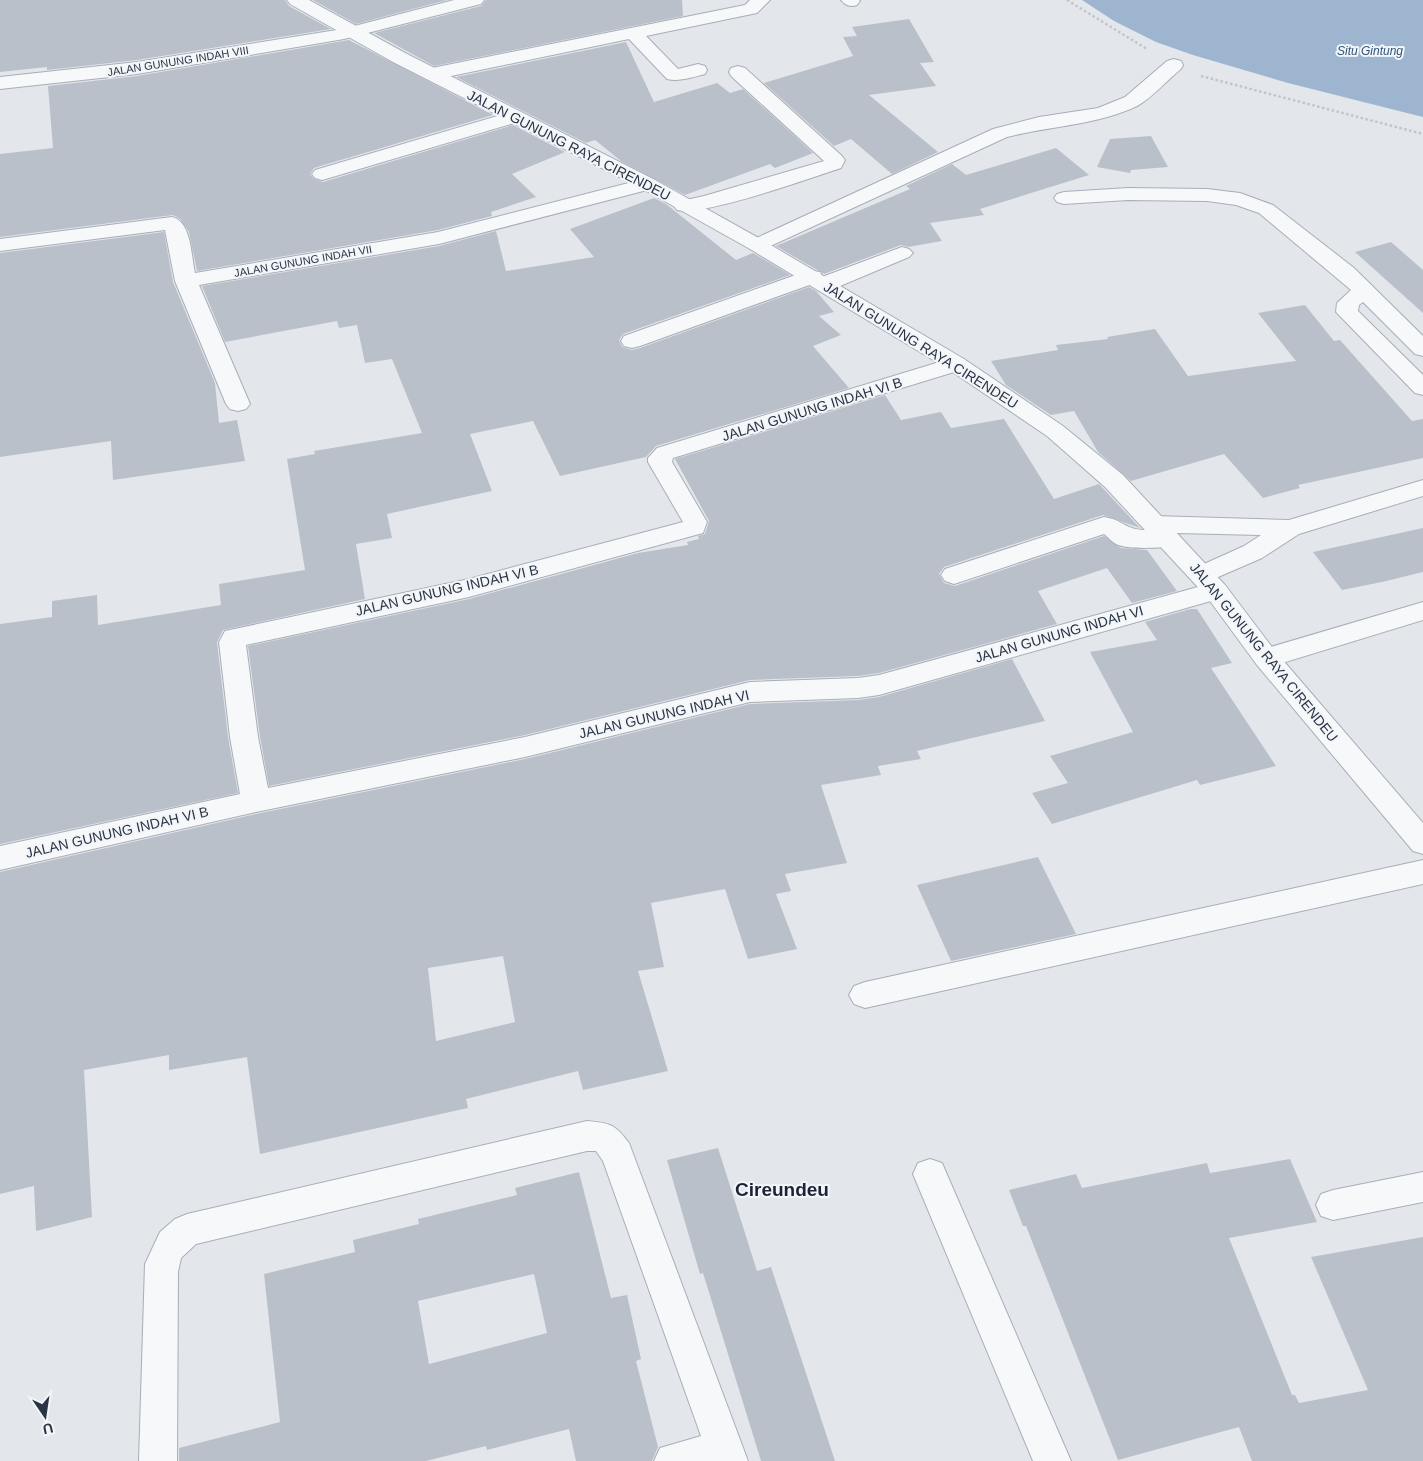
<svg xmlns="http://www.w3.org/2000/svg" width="1423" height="1461" font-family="Helvetica,sans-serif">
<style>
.water{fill:#9db5ce}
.building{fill:#bac0ca;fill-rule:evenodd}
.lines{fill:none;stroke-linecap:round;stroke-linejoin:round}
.minor-casing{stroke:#a8aeb7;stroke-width:2}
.tertiary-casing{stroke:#a8aeb7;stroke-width:2}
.path{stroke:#c1c5cb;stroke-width:2.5;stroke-dasharray:2.5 2.5;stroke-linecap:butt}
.minor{fill:#f6f8fa;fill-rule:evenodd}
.tertiary{fill:#f6f8fa;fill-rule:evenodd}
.labels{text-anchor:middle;stroke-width:4;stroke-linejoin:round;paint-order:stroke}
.far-street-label{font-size:11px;fill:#2a3446;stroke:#f3f6f9}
.far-water-label{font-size:12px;font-style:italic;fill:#31537c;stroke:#f3f6f9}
.street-label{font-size:14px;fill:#2a3446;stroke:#f3f6f9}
.near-quarter-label{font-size:19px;font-weight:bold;fill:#1c2537;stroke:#f3f6f9}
</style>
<rect width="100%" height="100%" fill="#e3e7ec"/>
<polygon class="water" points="1082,0 1423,0 1423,117 1288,83 1193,55 1156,42 1114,21"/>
<g class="building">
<polygon points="0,0 285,0 289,6 331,29 137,60 47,70 47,67 0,72"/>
<polygon points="313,0 447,0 356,24"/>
<polygon points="486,0 682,0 683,16 434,66 374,33 481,6"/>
<polygon points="909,19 934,62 920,63 936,86 869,95 938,152 892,174 851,139 834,146 764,83 853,56 843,37 857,36 852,27"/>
<polygon points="349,40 493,115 314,168 310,174 314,179 323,182 513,125 565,152 512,174 536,197 491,212 492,216 438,230 197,271 189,232 180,219 173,215 0,237 0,154 53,148 48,86 137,76"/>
<polygon points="626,42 654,102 717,83 730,93 743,89 813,153 775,168 770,164 685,195 621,161 595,140 586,143 456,77"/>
<polygon points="1151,136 1168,167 1131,170 1130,173 1097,167 1110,139"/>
<polygon points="1056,148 1089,175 980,209 984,215 930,223 942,241 908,247 901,245 824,274 776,246 910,189 906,186 952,164 966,175"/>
<polygon points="654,198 666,204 736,260 753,253 790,275 623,334 619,340 622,347 632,350 640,348 809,287 816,291 834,312 819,316 841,335 813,346 849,388 656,446 646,457 560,476 533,421 470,434 492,491 387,514 392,538 356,544 365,599 223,630 217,642 228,737 238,793 0,844 0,624 52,617 52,601 97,595 98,625 221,605 219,584 305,570 287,459 315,454 314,451 422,433 392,359 365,363 357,325 339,328 337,321 225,342 202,286 439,246 496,231 506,271 594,257 570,229"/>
<polygon points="164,232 173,282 215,383 219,423 237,420 245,461 113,480 111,441 0,457 0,253"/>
<polygon points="1391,242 1423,270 1423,313 1355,252"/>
<polygon points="1305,305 1334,341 1340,340 1412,421 1423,419 1423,458 1298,485 1300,488 1263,498 1224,454 1131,481 1098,452 1074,411 1051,415 1006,385 991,361 1058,350 1056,345 1108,339 1107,337 1155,329 1188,376 1296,361 1258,313"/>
<polygon points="885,395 901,420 941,412 951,428 1004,419 1054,499 1099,484 1140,528 1103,515 944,567 939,574 944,583 955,586 1104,536 1121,548 1147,550 1177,591 1132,603 1107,568 1038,591 1057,624 879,673 858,676 750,680 525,735 269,786 260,737 248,646 469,599 638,553 688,545 687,542 699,539 698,536 705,534 709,521 675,459"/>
<polygon points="1423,528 1423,572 1382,582 1342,590 1313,552"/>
<polygon points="1190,609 1197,609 1232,663 1211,668 1276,766 1200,785 1197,780 1052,824 1032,793 1068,783 1050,756 1133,732 1090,652 1157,640 1145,622"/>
<path d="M1012 659 1045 721 917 751 921 759 878 766 881 775 821 785 847 863 785 874 791 891 776 894 797 949 748 959 725 889 651 903 664 967 638 971 668 1071 583 1090 578 1071 466 1099 468 1108 260 1154 247 1057 169 1070V1055L84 1070 92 1217 36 1231 34 1186 0 1194V872L256 814 525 759 750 704 858 700 879 697ZM503 956 515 1022 436 1041 428 968Z"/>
<polygon points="1038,857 1076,934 951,961 917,885"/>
<polygon points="718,1148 757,1271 771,1267 835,1461 761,1461 703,1273 700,1274 667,1160"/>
<polygon points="1290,1159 1317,1222 1229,1238 1292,1395 1295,1395 1299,1403 1368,1390 1311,1257 1423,1237 1423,1461 1252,1461 1239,1427 1118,1460 1026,1226 1023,1226 1009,1190 1076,1174 1082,1188 1207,1163 1210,1173"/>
<path d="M579 1172 611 1298 627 1295 641 1359 636 1361 658 1447 652 1461H576L569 1429 487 1450 486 1446 426 1461H179V1448L280 1422 264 1274 355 1252 353 1240 419 1224 418 1219 517 1195 515 1188ZM534 1274 547 1333 429 1364 418 1301Z"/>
</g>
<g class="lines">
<g class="minor-casing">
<g id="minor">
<polygon points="454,0 484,0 481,4 344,39 137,74 0,89 0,77 137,62 343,29"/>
<path d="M750 0H770L757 13 646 36 678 69 698 64 705 66 707 70 705 74C693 77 679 82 667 79L629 39 432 80 425 78 423 74 425 70 432 68 745 5Z"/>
<path d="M841 0H859L860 1 857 5C850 7 846 6 841 0Z"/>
<path d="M1174 59 1181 61 1183 65 1181 69C1167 80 1152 98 1137 106 1097 125 1050 126 1007 137L764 249 757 251 750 249 746 245 750 241 993 129 1039 117 1098 108 1125 97 1167 61Z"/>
<path d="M738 66 745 68 842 156 845 160 841 168C810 178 702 217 677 210L674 206 677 202 704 196 824 161 731 76 729 72 731 68Z"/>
<polygon points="514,111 521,113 524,117 521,121 329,178 322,180 315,178 312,174 315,170"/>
<path d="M648 178 655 180 658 184 655 188 439 244 199 285 250 404 246 409 238 411 230 409 226 404 175 281 165 230 0 251V239L172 217C192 222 191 256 195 273L438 232Z"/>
<polygon points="1128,188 1207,189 1240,193 1273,205 1354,268 1423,336 1423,356 1415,354 1363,302 1359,305 1358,311 1423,375 1423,395 1415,393 1336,312 1337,303 1351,290 1259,213 1236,205 1207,201 1128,200 1064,204 1057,202 1054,198 1057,194 1064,192"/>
<polygon points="902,247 909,249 913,253 909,257 833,289 825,290 817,289 815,283 640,346 632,348 624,346 621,341 624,336 804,272 812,271 820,272 822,277"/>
<polygon points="956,357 964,359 967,364 964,369 673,458 672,462 707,522 703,533 469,597 246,645 258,737 268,788 525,737 750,682 858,678 879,675 1216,582 1225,585 1229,591 1225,597 879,695 858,698 750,702 525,757 256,812 0,870 0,846 240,794 230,737 219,642 225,631 469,579 683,522 648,462 648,458 657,448"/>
<path d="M1423 480V496L1299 534 1262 558 1202 584 1193 581 1189 575 1193 569 1244 546 1261 535 1176 533 1180 539 1177 545C1164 548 1128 550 1116 544 1112 542 1108 537 1104 534L954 584 945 581 941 575 945 569 1104 517C1124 520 1125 530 1146 530L1142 524 1145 518 1154 516 1289 520Z"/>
<polygon points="1423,602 1423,620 1266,668 1257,665 1253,658 1257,651"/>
<polygon points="1423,860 1423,884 865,1008 854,1004 849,995 854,986 865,982"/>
<path d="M587 1121C610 1123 615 1124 629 1143L748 1461H654L660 1448 701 1436 603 1161 596 1151H587L196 1244 181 1258 178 1272 177 1461H139L145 1264 160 1232 175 1219 187 1214Z"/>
<polygon points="930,1159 942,1163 1071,1461 1033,1461 913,1174 918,1163"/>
<polygon points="1423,1172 1423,1202 1333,1220 1321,1216 1316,1205 1321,1194 1333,1190"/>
</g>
</g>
<g class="tertiary-casing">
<polygon id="tertiary" points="287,0 309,0 407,54 655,180 764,241 964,359 1063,426 1123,475 1225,585 1275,651 1423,823 1423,854 1413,851 1257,665 1207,597 1105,487 1047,436 948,369 750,249 641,188 393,62 290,4"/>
</g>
<g class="path">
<polyline points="1067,0 1147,49"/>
<polyline points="1201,76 1423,134"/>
</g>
<use href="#minor" class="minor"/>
<use href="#tertiary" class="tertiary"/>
</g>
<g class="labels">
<g class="far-street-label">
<text transform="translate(178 61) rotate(-9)" y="4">JALAN GUNUNG INDAH VIII</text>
<text transform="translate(303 261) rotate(-10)" y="4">JALAN GUNUNG INDAH VII</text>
</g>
<g class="far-water-label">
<text x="1370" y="55">Situ Gintung</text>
</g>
<g class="street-label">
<text transform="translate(569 145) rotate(27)" y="5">JALAN GUNUNG RAYA CIRENDEU</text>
<text transform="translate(921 345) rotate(32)" y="5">JALAN GUNUNG RAYA CIRENDEU</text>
<text transform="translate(812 409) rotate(-17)" y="5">JALAN GUNUNG INDAH VI B</text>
<text transform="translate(447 590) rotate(-13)" y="5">JALAN GUNUNG INDAH VI B</text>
<text transform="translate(1059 634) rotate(-16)" y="5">JALAN GUNUNG INDAH VI</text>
<text transform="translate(1264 652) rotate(51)" y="5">JALAN GUNUNG RAYA CIRENDEU</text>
<text transform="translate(664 714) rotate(-13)" y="5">JALAN GUNUNG INDAH VI</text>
<text transform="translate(117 832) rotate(-13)" y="5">JALAN GUNUNG INDAH VI B</text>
</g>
<g class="near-quarter-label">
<text x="782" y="1196">Cireundeu</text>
</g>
</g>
<g transform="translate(45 1416) rotate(167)" stroke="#f3f6f9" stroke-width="4" paint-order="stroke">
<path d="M0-4L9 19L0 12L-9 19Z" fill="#2a3446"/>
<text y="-8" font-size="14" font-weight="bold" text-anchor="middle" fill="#2a3446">U</text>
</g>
</svg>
